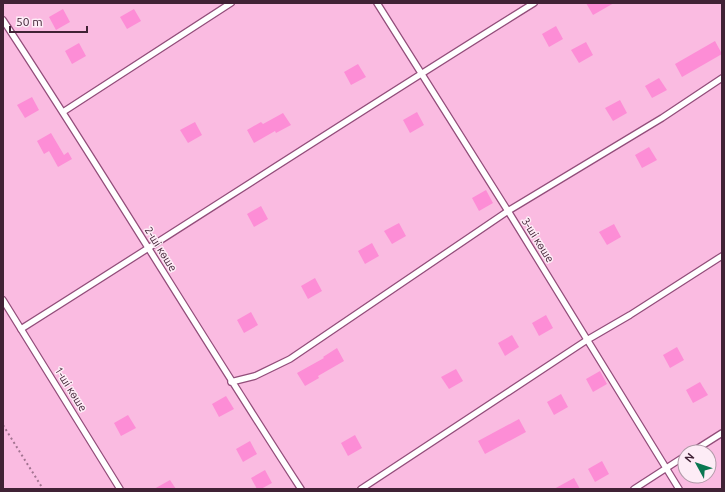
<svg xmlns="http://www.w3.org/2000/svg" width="725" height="492" font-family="Ubuntu,sans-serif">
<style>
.building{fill:#fd8dd6}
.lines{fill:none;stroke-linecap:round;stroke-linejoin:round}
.lane-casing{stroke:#924d7a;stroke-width:8}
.path{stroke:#a27390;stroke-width:2;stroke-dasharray:2 3;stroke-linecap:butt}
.lane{stroke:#fff;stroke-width:5.5}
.labels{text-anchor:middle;stroke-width:3;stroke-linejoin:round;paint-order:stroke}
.street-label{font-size:11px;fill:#402235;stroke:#fdecf6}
</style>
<rect width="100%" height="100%" fill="#fabbe1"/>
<g class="building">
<polygon points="586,3 614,3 593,15"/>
<polygon points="63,9 70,22 56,30 49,17"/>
<polygon points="134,9 141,21 127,29 120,17"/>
<polygon points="556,26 563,39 549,47 542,34"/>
<polygon points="715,41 722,54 682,77 675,64"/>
<polygon points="586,42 593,55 579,63 571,50"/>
<polygon points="79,43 86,56 72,64 65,51"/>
<polygon points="358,64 366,77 351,85 344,72"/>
<polygon points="659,78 667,90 652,98 645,86"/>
<polygon points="32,97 39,110 25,118 17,105"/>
<polygon points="620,100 627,113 613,121 605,108"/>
<polygon points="417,112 424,125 410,133 403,120"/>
<polygon points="283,113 291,125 276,133 275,131 254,143 247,130 261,122 263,124"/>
<polygon points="195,122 202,135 188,143 180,130"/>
<polygon points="51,133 64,155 68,152 72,159 58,167 49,151 44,154 37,141"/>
<polygon points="649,147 657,160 642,168 635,155"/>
<polygon points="486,190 493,203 479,211 472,198"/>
<polygon points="261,206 268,219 254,227 247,214"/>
<polygon points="399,223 406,236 392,244 384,231"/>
<polygon points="614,224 621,237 607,245 599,232"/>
<polygon points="372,243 379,256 365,264 358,251"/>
<polygon points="315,278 322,291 308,299 301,286"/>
<polygon points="251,312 258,325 244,333 237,320"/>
<polygon points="546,315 553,328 539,336 532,323"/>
<polygon points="512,335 519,347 505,356 498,343"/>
<polygon points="677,347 684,360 670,368 663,355"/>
<polygon points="337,348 344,361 318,376 319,378 305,386 297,373 324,358 323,357"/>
<polygon points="456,369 463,381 449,389 441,377"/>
<polygon points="600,371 607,384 593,392 586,379"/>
<polygon points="700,382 708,395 693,403 686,390"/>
<polygon points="561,394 568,407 554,415 547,402"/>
<polygon points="226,396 234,409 219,417 212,404"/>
<polygon points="128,415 136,428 121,436 114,423"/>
<polygon points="519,419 526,432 485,454 478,441"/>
<polygon points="355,435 362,448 348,456 341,443"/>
<polygon points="250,441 257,454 243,462 236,449"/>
<polygon points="602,461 609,474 595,482 588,469"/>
<polygon points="265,470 272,483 261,489 257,489 251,478"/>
<polygon points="574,478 580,489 554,489"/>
<polygon points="170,480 176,489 154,489"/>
</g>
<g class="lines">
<g class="lane-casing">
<g id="lane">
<polyline points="377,3 508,211 679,489"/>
<path d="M3 20C105 175 200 334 301 489"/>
<polyline points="63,112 231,3"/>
<polyline points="3,300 120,489"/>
<path d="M21 329C192 221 362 110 534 3"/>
<polyline points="231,382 255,376 290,359 508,211 662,118 722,78"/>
<polyline points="692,452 722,433"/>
<polyline points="361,489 587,340 630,315 722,256"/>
<polyline points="634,489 685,456"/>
</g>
</g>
<polyline class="path" points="3,425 43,489"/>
<use href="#lane" class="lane"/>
</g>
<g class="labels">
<g class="street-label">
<text transform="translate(538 240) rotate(58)" y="4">3-ші көше</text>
<text transform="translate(161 249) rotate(58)" y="4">2-ші көше</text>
<text transform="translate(71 389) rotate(58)" y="4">1-ші көше</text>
</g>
</g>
<rect width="725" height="492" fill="none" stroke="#402235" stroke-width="8"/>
<g transform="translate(697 464) rotate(310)"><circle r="19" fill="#fdecf6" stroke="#b19ba9"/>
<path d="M0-3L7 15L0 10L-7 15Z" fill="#097751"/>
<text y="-6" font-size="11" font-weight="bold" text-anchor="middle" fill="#402235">N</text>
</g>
<path d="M10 26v6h77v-6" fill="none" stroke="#402235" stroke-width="2"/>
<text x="16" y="26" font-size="12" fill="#402235" stroke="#fdecf6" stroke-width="3" paint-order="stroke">50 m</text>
</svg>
